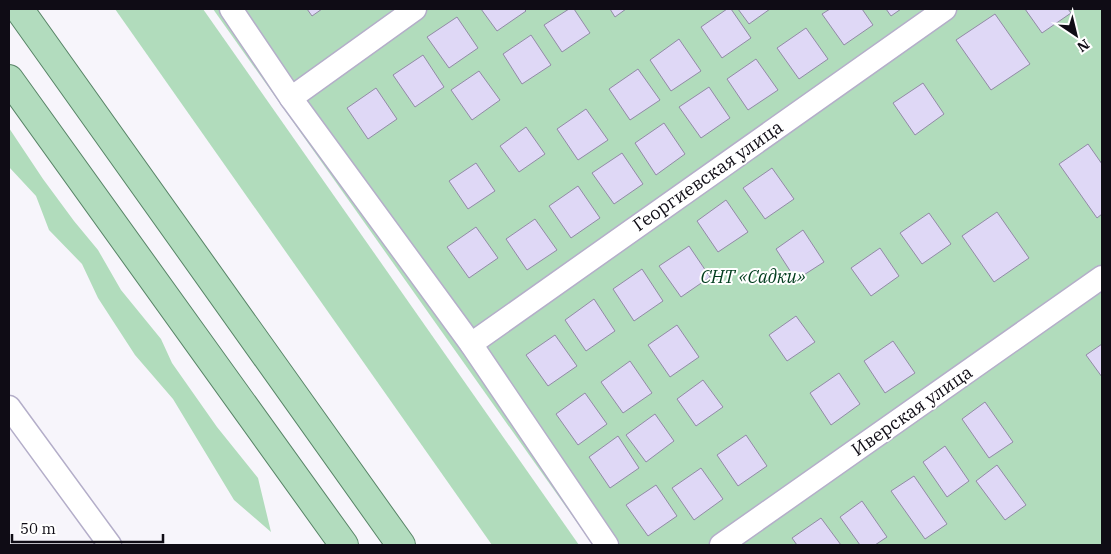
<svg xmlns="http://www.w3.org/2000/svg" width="1111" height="554" font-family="'IBM Plex Serif',serif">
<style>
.green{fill:#b1dcbc}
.building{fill:#dfd8f6;stroke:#918ba5}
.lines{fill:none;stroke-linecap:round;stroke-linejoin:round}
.minor-casing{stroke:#b4aec9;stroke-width:25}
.primary-casing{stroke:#588467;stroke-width:30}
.minor{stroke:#fff;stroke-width:22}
.primary{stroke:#b2dcbe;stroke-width:28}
.labels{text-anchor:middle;stroke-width:4;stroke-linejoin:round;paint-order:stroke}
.street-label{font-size:18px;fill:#0f0c15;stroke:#fff}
.park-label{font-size:18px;font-style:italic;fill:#013d1d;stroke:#fff}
</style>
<rect width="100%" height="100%" fill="#f7f5fb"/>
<g class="green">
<polygon points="115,9 203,9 579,545 492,545"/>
<polygon points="213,9 1102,9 1102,545 593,545"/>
<polygon points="9,128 43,179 74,221 98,250 121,290 161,339 172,363 217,427 258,478 271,532 234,500 173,399 135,355 98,298 82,264 49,230 36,196 9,167"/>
</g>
<g class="building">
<polygon points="307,9 322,9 312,16"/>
<polygon points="481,9 524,9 526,11 497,31"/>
<polygon points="569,9 574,9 590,33 562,52 544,25"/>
<polygon points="610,9 626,9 615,17"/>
<polygon points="727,9 731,9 751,38 722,58 701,27"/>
<polygon points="738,9 770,9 749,24"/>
<polygon points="830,9 862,9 873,25 844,45 822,14"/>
<polygon points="886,9 901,9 891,16"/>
<polygon points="1025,9 1068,9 1071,13 1042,33"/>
<polygon points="995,14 1030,64 991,90 956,40"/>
<polygon points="457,17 478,48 449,68 427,37"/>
<polygon points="806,28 828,59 799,79 777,48"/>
<polygon points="531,35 551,65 522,84 503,54"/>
<polygon points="679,39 701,71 671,91 650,60"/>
<polygon points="423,55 444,87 415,107 393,75"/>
<polygon points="756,59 778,90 748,110 727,79"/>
<polygon points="638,69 660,100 630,120 609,89"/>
<polygon points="479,71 500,100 472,120 451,90"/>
<polygon points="923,83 944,114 915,135 893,103"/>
<polygon points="709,87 730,118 701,138 679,107"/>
<polygon points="376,88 397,119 368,139 347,108"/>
<polygon points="586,109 608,140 578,160 557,129"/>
<polygon points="664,123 685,154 656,175 635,143"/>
<polygon points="526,127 545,154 519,172 500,146"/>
<polygon points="1088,144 1102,164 1102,214 1097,218 1059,164"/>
<polygon points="622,153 643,184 614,204 592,173"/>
<polygon points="476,163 495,191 468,209 449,181"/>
<polygon points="772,168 794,199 765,219 743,188"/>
<polygon points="578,186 600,218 571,238 549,206"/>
<polygon points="726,200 748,232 718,252 697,221"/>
<polygon points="997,212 1029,258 994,282 962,236"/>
<polygon points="929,213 951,244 922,264 900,233"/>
<polygon points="535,219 557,250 527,270 506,239"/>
<polygon points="476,227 498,258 469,278 447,247"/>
<polygon points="803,230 824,262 796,280 776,249"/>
<polygon points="689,246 710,277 681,297 659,266"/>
<polygon points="880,248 899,276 871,296 851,268"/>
<polygon points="642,269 663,301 634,321 613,289"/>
<polygon points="594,299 615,331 586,351 565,320"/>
<polygon points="796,316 815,342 787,361 769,335"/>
<polygon points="677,325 699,357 670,377 648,345"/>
<polygon points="555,335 577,366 548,386 526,355"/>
<polygon points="893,341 915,373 885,393 864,361"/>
<polygon points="1102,344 1102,377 1086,355"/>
<polygon points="630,361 652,393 623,413 601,382"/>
<polygon points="839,373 860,404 831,425 810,393"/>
<polygon points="703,380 723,407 696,426 677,399"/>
<polygon points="585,393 607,424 578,445 556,414"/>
<polygon points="985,402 1013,442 989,458 962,419"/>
<polygon points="655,414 674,441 646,462 626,435"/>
<polygon points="746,435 767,466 738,486 717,455"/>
<polygon points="618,436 639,468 610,488 589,457"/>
<polygon points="945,446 969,481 947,497 923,462"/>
<polygon points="997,465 1026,505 1005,520 976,481"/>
<polygon points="701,468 723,499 694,520 672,488"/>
<polygon points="914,476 947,524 925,539 891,491"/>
<polygon points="656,485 677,516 648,536 626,505"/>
<polygon points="862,501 887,537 875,545 860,545 840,517"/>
<polygon points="821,518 841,545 797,545 792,538"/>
</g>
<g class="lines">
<g class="minor-casing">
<g id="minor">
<polyline points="231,9 291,98 471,344 607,545"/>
<polyline points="291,98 415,9"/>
<polyline points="471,344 945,9"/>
<polyline points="9,407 110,545"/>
<polyline points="721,545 1102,277"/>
</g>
</g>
<g class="primary-casing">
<g id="primary">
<polyline points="19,9 401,545"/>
<polyline points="9,79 344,545"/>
</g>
</g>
<use href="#minor" class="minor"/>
<use href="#primary" class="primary"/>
</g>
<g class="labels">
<g class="street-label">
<text transform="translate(708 176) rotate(-35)" y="6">Георгиевская улица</text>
<text transform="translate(912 411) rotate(-35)" y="6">Иверская улица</text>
</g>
<g class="park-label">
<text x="753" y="283">СНТ «Садки»</text>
</g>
</g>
<rect width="1111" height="554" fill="none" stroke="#0f0c15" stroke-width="20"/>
<g transform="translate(1076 35) rotate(145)" stroke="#ffffff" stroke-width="4" paint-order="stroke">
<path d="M0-4L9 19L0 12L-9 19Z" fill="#0f0c15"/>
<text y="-8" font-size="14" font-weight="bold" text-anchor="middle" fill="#0f0c15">N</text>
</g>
<path d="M12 534v8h151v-8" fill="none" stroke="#0f0c15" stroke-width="2.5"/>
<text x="20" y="534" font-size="15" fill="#0f0c15" stroke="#ffffff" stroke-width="4" paint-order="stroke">50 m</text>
</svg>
